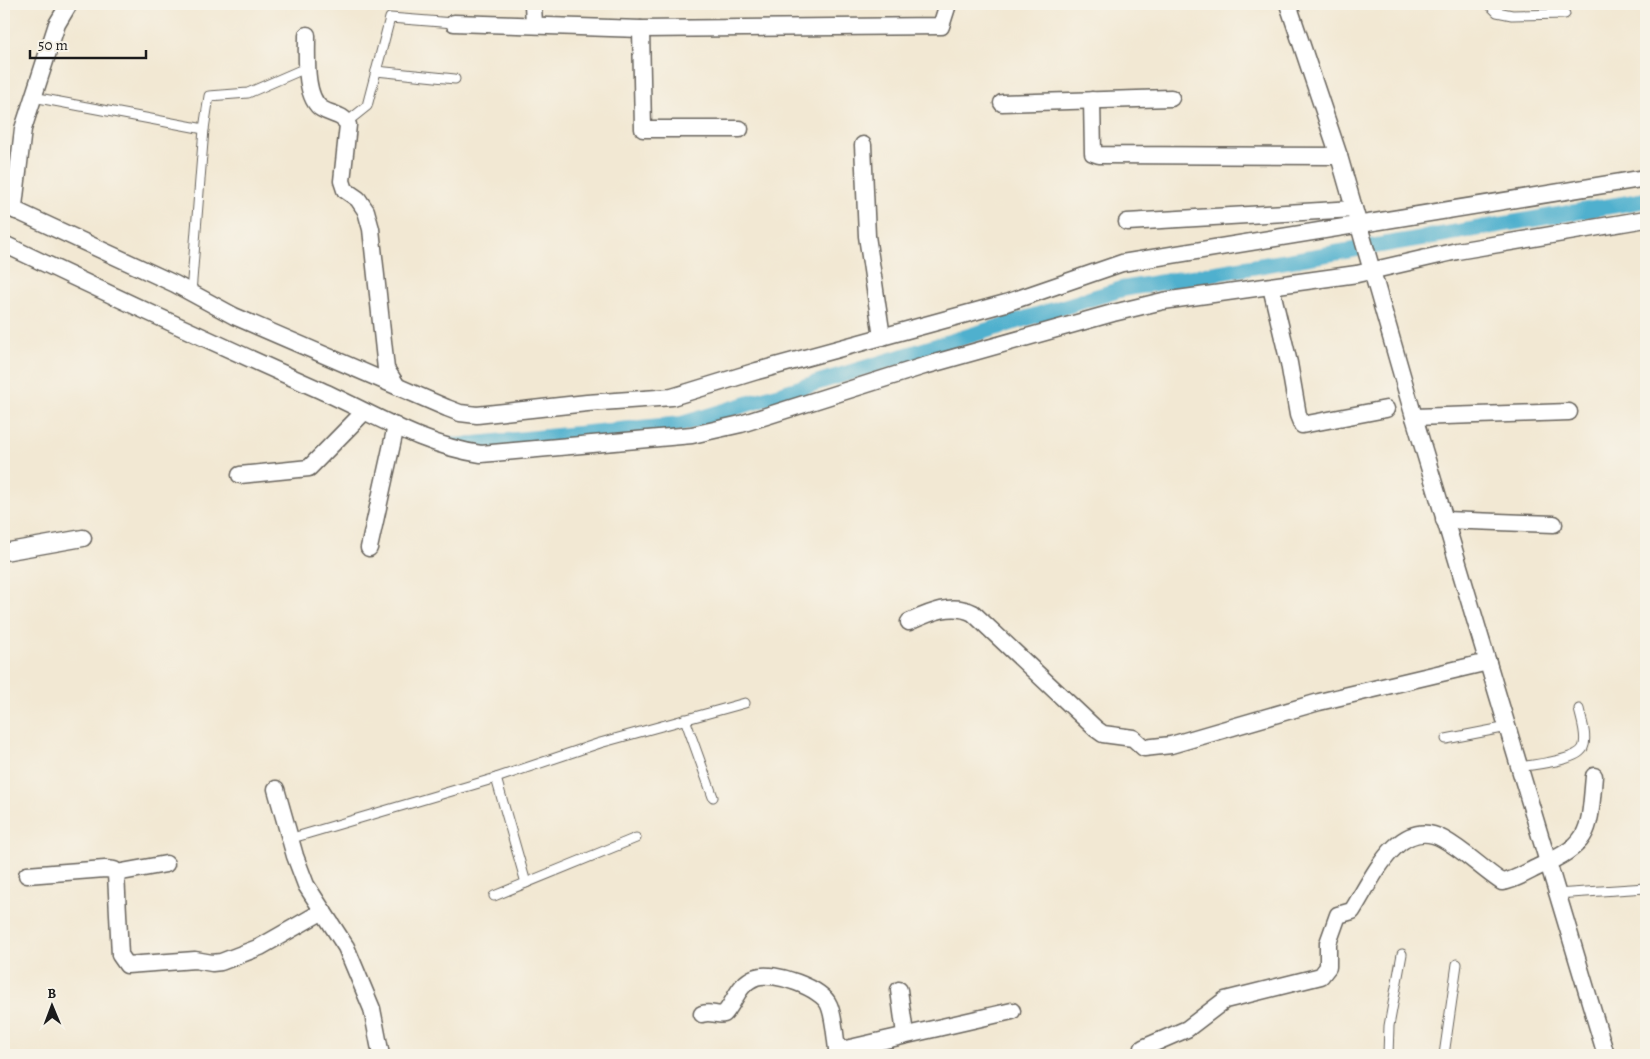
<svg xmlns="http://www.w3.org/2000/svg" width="1650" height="1059" font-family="Alegreya,serif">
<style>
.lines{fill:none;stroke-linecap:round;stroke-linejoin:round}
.canal{stroke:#4fb0ce;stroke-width:16}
.lane-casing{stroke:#67635c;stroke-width:11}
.street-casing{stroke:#67635c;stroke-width:19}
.lane{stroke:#fff;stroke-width:9}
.street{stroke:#fff;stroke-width:16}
</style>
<rect width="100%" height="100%" fill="#f7f3e8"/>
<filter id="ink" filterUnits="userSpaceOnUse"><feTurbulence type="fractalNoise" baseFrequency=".02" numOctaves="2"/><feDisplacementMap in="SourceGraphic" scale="10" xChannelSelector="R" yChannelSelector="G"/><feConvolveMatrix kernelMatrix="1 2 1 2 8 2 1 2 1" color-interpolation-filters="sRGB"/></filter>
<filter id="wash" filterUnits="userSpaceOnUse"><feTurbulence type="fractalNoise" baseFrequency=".0096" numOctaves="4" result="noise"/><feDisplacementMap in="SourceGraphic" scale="20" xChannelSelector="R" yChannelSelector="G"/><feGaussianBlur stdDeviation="1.12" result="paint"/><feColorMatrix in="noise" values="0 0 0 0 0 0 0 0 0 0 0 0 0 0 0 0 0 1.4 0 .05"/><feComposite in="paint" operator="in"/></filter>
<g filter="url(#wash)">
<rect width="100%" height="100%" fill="#f2e8d3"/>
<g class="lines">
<polyline class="canal" points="450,444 454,446 682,424 1122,289 1646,200"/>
</g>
</g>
<g filter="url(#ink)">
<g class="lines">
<g class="lane-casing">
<g id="lane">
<polyline points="1489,4 1497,12 1512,15 1565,14"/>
<polyline points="376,71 455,79"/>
<polyline points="33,97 204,129"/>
<polyline points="347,122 367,106 390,18 454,23"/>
<polyline points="191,293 204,129 209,96 248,93 308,67"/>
<polyline points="685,719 713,797"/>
<polyline points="1446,739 1508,727"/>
<path d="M1520 767C1535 764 1576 761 1583 748 1588 737 1581 719 1579 709"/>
<polyline points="496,778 526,883"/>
<polyline points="289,839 496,778 600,743 745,703"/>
<polyline points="1556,894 1646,888"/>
<polyline points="494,896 636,838"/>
<polyline points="1388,1055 1389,1026 1402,954"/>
<polyline points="1444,1055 1457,964"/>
</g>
</g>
<g class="street-casing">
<g id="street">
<polyline points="533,4 534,25"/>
<polyline points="1288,4 1339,156 1414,417 1606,1055"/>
<polyline points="454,23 641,29 941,26 948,4"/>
<polyline points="641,29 643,129 740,129"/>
<path d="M307 35C307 56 304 98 322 109 332 115 343 114 348 125L342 181 345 190 358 199 366 211 371 229 386 369 397 386"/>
<polyline points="1092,100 1093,153 1099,155 1339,156"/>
<polyline points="1002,103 1171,98"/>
<polyline points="863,145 867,236 882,337"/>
<polyline points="4,205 175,284 234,316 447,408 460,413 477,415 587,403 672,397 757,371 1006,303 1122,263 1646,178"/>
<polyline points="16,211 14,206 23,129 57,24 69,4"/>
<polyline points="1127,222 1354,209"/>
<path d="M4 244C108 294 214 343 320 390 372 413 423 446 481 454L692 435 741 424 924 366 1113 313 1163 301 1357 274 1457 251 1646 219"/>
<polyline points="1271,287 1289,363 1298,415 1302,425 1386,409"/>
<polyline points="1414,417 1569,412"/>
<polyline points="240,475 309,468 364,412"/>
<polyline points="1444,520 1554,524"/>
<polyline points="369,548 396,426"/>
<polyline points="4,552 83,538"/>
<path d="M909 622C929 613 952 602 973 613L1096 729 1103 734 1133 738 1144 748 1171 745 1319 702 1488 662"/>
<polyline points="276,789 295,856 306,885 346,947 372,1009 381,1055"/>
<polyline points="116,873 166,864"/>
<polyline points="27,875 105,869 114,870 116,873 120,955 127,965 195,960 212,963 221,962 260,947 323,911"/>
<polyline points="899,990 905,1034"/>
<path d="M702 1014C711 1011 716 1016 724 1014 735 1003 737 984 756 977 774 971 822 988 829 1005 835 1019 835 1040 838 1055"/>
<path d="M1143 1048 1187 1029 1225 1000 1321 976 1328 967V943L1338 915 1352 911C1371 882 1398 814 1443 839 1465 851 1482 869 1502 882 1514 881 1527 872 1538 867 1592 843 1589 832 1594 776"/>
<polyline points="837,1051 1012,1011"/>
</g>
</g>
<use href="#lane" class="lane"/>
<use href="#street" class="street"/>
</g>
</g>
<rect width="1650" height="1059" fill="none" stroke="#f7f3e8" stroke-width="20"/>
<g transform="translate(52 1006) rotate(359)" stroke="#f7f3e8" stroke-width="4" paint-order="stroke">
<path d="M0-4L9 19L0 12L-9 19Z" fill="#1c1c1c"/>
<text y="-8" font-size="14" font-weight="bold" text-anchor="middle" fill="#1c1c1c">B</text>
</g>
<path d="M30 50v8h116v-8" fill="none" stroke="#1c1c1c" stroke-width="2.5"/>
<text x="38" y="50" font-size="15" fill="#1c1c1c" stroke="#f7f3e8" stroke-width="4" paint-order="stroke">50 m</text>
</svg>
